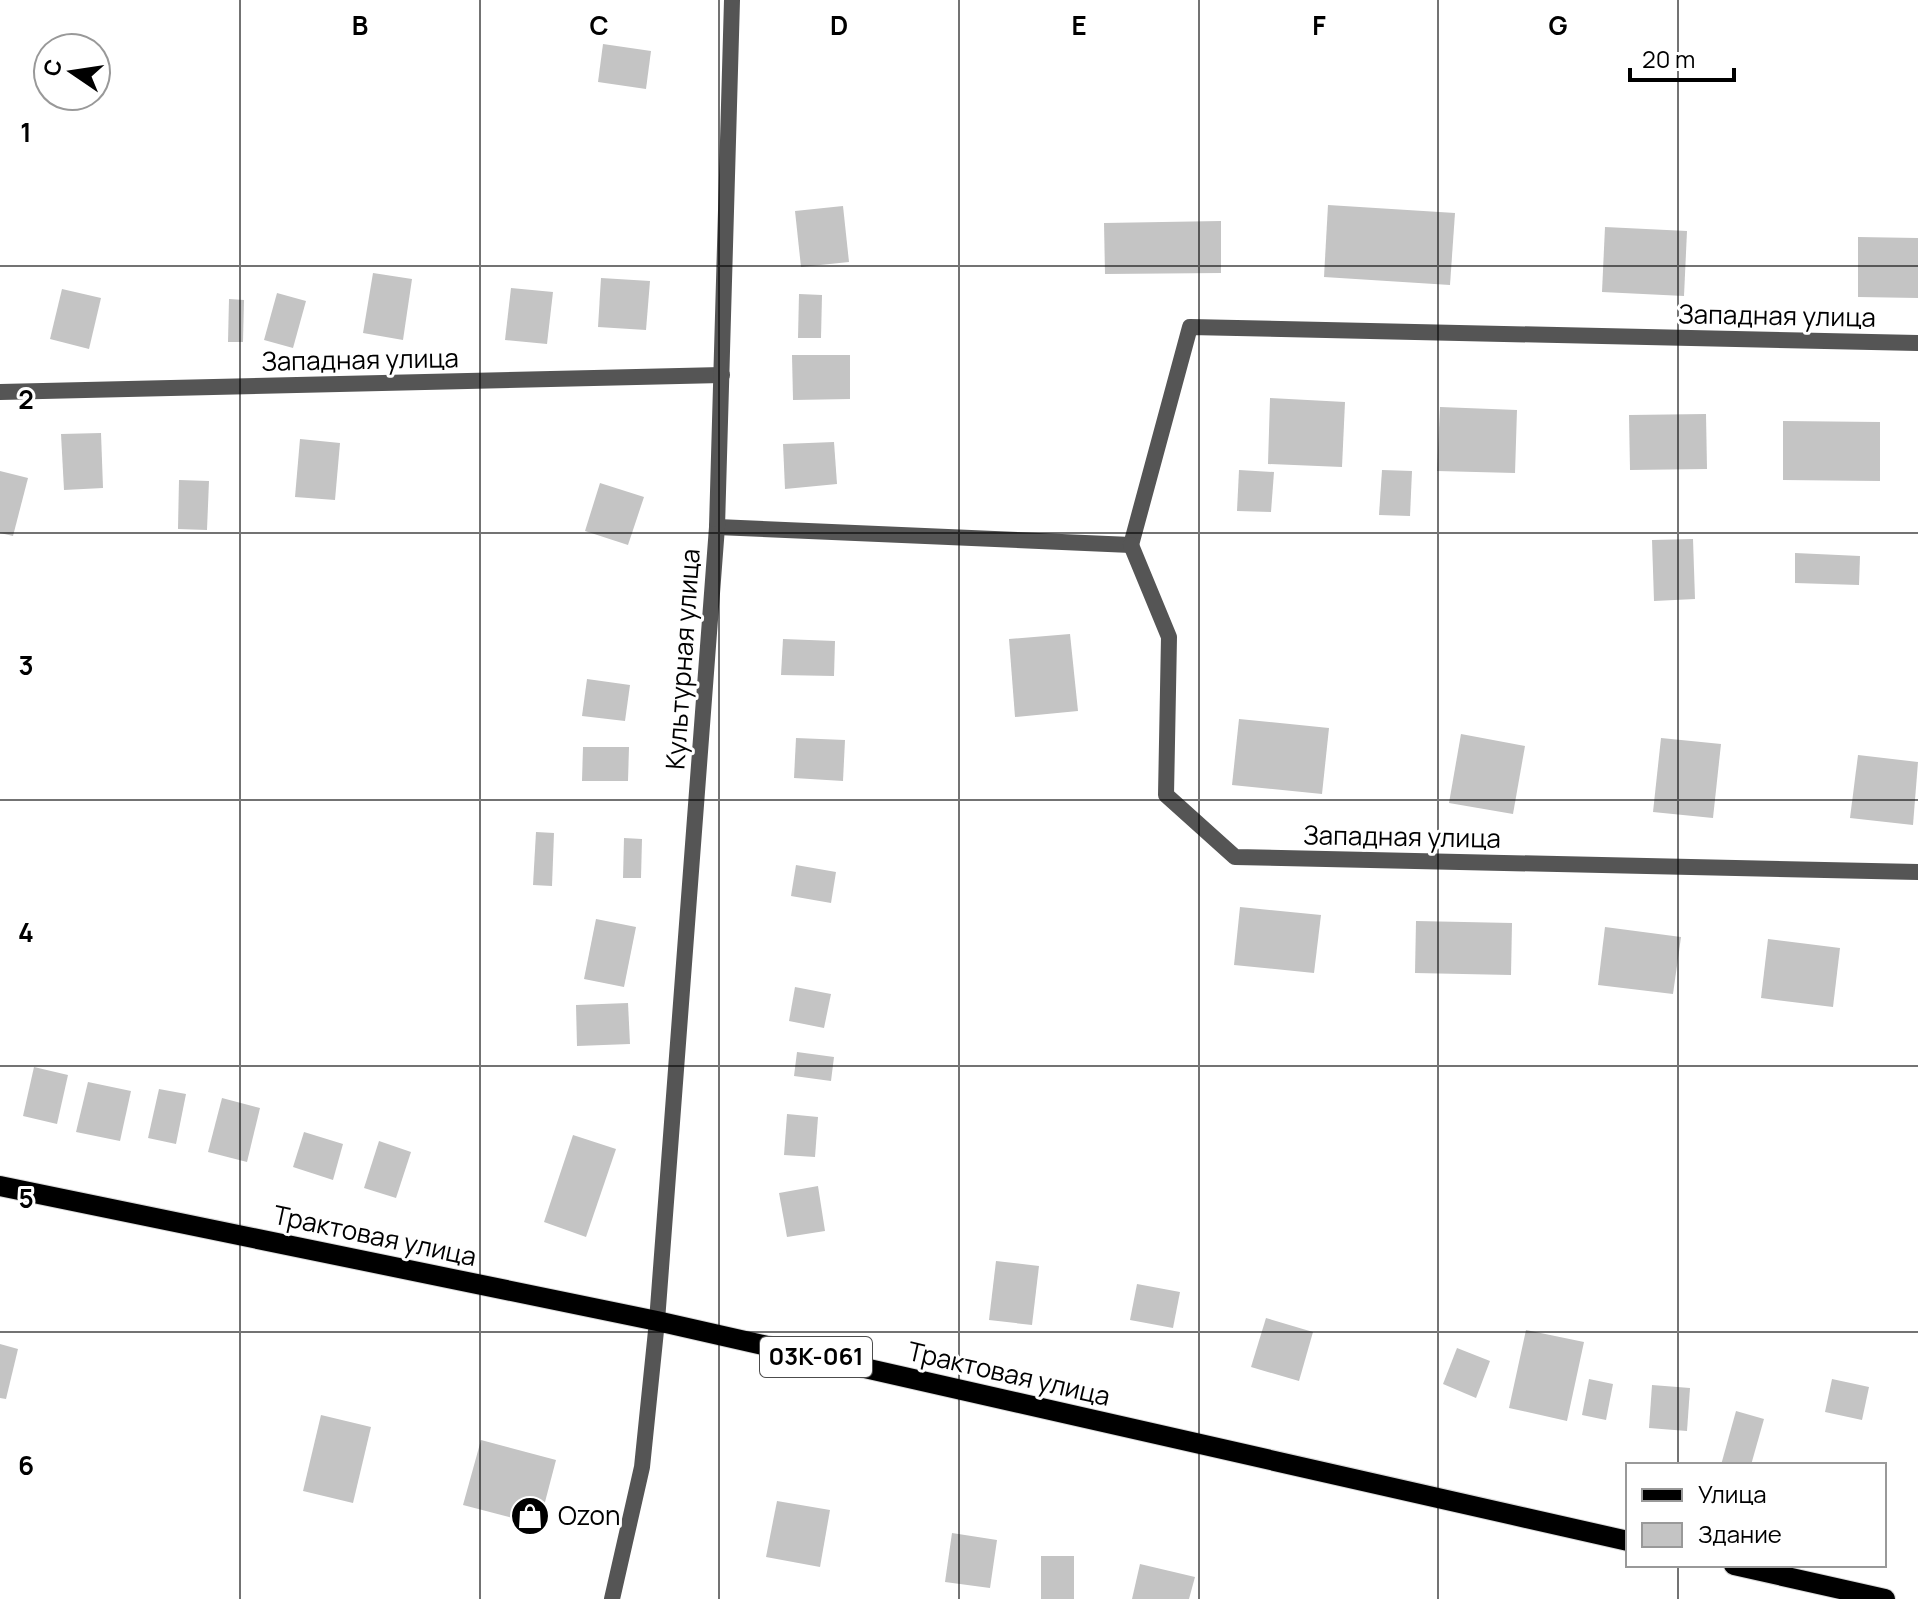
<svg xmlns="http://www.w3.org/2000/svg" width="1918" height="1599" font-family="Manrope,sans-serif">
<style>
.building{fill:#c4c4c4}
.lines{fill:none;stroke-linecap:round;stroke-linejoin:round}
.primary-casing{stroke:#dbdbdb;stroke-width:22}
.service{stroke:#555;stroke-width:16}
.minor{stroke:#555;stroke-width:16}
.tertiary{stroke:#555;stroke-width:16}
.primary{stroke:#000;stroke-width:20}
.grid{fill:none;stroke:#000;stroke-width:2;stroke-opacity:0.55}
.labels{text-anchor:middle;stroke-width:6;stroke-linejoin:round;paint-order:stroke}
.shield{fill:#fff;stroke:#4c4c4c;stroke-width:2}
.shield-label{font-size:24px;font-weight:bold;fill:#000}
.street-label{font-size:26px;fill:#000;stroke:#fff}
.poi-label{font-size:26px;fill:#000;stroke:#fff;text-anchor:start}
.grid-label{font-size:26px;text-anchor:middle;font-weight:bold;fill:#000;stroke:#fff;stroke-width:6;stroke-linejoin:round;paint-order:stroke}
</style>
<rect width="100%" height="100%" fill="#fff"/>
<g class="building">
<polygon points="603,44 651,51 646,89 598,82"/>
<polygon points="1328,205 1455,213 1450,285 1324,277"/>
<polygon points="843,206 849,262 801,267 795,211"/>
<polygon points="1221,221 1221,273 1105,274 1104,223"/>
<polygon points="1605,227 1687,231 1684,296 1602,292"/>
<polygon points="1858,237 1918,238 1918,298 1858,297"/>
<polygon points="373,273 412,279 403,340 363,333"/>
<polygon points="601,278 650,281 646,330 598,327"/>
<polygon points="511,288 553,292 547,344 505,340"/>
<polygon points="62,289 101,298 89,349 50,339"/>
<polygon points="277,293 306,301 293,348 264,340"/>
<polygon points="799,294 822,295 821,338 798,338"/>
<polygon points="229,299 244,300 243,342 228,342"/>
<polygon points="792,355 850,355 850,399 793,400"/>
<polygon points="1270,398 1345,402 1342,467 1268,464"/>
<polygon points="1440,407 1517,410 1515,473 1437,471"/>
<polygon points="1706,414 1707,469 1630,470 1629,415"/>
<polygon points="1783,421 1880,422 1880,481 1783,480"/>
<polygon points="101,433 103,488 64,490 61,434"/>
<polygon points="300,439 340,443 335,500 295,497"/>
<polygon points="834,442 837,484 785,489 783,444"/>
<polygon points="1239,470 1274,472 1271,512 1237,511"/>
<polygon points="1382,470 1412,471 1410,516 1379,515"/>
<polygon points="0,471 28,478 13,536 0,533"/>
<polygon points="179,480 209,481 207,530 178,529"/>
<polygon points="600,483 644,497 628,545 585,531"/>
<polygon points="1693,539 1695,599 1654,601 1652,540"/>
<polygon points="1795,553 1860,556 1859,585 1795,583"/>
<polygon points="1070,634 1078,711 1015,717 1009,639"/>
<polygon points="783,639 835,641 834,676 781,675"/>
<polygon points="587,679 630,685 625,721 582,716"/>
<polygon points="1239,719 1329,728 1322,794 1232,785"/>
<polygon points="1461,734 1525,746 1513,814 1449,803"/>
<polygon points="796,738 845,740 843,781 794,778"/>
<polygon points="1661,738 1721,744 1713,818 1653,812"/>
<polygon points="583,747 629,747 628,781 582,781"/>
<polygon points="1858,755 1918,762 1913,825 1850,818"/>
<polygon points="536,832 554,833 552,886 533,885"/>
<polygon points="624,838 642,839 641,878 623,878"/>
<polygon points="796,865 836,872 831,903 791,896"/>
<polygon points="1240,907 1321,915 1314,973 1234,965"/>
<polygon points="596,919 636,927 624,987 584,979"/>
<polygon points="1416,921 1512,923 1511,975 1415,973"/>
<polygon points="1605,927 1681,937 1673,994 1598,985"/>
<polygon points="1768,939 1840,948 1833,1007 1761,998"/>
<polygon points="795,987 831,994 824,1028 789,1021"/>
<polygon points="628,1003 630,1044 577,1046 576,1005"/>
<polygon points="797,1052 834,1057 831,1081 794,1076"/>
<polygon points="34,1067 68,1075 57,1124 23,1116"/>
<polygon points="88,1082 131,1091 120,1141 76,1132"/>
<polygon points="159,1089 186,1094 176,1144 148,1138"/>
<polygon points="222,1098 260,1108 247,1162 208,1152"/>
<polygon points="787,1114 818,1117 815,1157 784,1155"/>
<polygon points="304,1132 343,1144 333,1180 293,1167"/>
<polygon points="573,1135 616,1149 586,1237 544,1222"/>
<polygon points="379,1141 411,1152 396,1198 364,1188"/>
<polygon points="818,1186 825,1231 787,1237 779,1193"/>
<polygon points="996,1261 1039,1266 1032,1325 989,1320"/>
<polygon points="1137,1284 1180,1292 1173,1328 1130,1320"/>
<polygon points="1266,1318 1313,1332 1299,1381 1251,1367"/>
<polygon points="1526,1330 1584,1342 1567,1421 1509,1408"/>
<polygon points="0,1344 18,1349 6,1399 0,1398"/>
<polygon points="1457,1348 1490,1361 1476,1398 1443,1384"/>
<polygon points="1589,1379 1613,1384 1606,1420 1582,1415"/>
<polygon points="1832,1379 1869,1387 1862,1420 1825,1412"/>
<polygon points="1652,1385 1690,1388 1687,1431 1649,1428"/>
<polygon points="1736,1411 1764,1419 1751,1465 1721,1465"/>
<polygon points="321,1415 371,1427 353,1503 303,1491"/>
<polygon points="481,1440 556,1460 539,1525 463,1505"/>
<polygon points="777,1501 830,1510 820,1567 766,1557"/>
<polygon points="952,1533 997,1540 990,1588 945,1582"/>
<rect x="1041" y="1556" width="33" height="43"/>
<polygon points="1140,1564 1195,1577 1189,1599 1132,1599"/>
</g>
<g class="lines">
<g class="primary-casing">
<g id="primary">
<polyline points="0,1186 657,1321 1628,1541"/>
<polyline points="1734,1565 1885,1599"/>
</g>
</g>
<polyline class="service" points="612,1599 642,1467 657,1321"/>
<g class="minor">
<polyline points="0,392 722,375"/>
<polyline points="717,527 1131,545 1190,327 1918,343"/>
<polyline points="1131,545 1169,637 1166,795 1235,857 1918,872"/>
</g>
<polyline class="tertiary" points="657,1321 717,527 732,0"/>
<use href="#primary" class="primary"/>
</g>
<path class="grid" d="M240 0V1599M480 0V1599M719 0V1599M959 0V1599M1199 0V1599M1438 0V1599M1678 0V1465M0 266H1918M0 533H1918M0 800H1918M0 1066H1918M0 1332H1918M1678 1565V1599"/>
<defs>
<g id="shop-disc" transform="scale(2)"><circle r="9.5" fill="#000" stroke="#fff"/><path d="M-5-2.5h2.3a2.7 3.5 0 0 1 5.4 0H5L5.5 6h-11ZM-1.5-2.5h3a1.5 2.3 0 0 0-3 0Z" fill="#fff"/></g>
</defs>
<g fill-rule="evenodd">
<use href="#shop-disc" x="530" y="1516"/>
</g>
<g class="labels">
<rect class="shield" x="760" y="1337" width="112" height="40" rx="6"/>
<g class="shield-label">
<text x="816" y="1365">03К-061</text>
</g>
<g class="street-label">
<text transform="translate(1777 316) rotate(1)" y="9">Западная улица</text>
<text transform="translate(360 360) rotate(-1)" y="9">Западная улица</text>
<text transform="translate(683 659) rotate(-86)" y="9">Культурная улица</text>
<text transform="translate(1402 837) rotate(1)" y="9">Западная улица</text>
<text transform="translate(375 1236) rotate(12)" y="9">Трактовая улица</text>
<text transform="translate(1009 1374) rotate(13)" y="9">Трактовая улица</text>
</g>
<g class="poi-label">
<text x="558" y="1525">Ozon</text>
</g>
</g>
<g class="grid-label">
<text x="360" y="35">B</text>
<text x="599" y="35">C</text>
<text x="839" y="35">D</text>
<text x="1079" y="35">E</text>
<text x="1319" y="35">F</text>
<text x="1558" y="35">G</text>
<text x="26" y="142">1</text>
<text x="26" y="409">2</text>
<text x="26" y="675">3</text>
<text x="26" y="942">4</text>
<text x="26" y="1208">5</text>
<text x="26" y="1475">6</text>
</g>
<rect x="1626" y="1463" width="260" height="104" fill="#ffffff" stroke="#999999" stroke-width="2"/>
<rect x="1642" y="1489" width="40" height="12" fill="#000000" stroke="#999999" stroke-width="2"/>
<text x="1698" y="1503" font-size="24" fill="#000000">Улица</text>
<rect x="1642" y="1523" width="40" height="24" fill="#c4c4c4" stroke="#999999" stroke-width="2"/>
<text x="1698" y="1543" font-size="24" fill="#000000">Здание</text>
<g transform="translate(72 72) rotate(283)"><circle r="38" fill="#ffffff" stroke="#999999" stroke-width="2"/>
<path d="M0-6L14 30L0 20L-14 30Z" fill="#000000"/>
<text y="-12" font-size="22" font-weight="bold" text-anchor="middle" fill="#000000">С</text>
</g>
<path d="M1630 68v12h104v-12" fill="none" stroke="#000000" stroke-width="4"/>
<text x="1642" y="68" font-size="24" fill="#000000" stroke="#ffffff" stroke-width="6" paint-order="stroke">20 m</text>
</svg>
